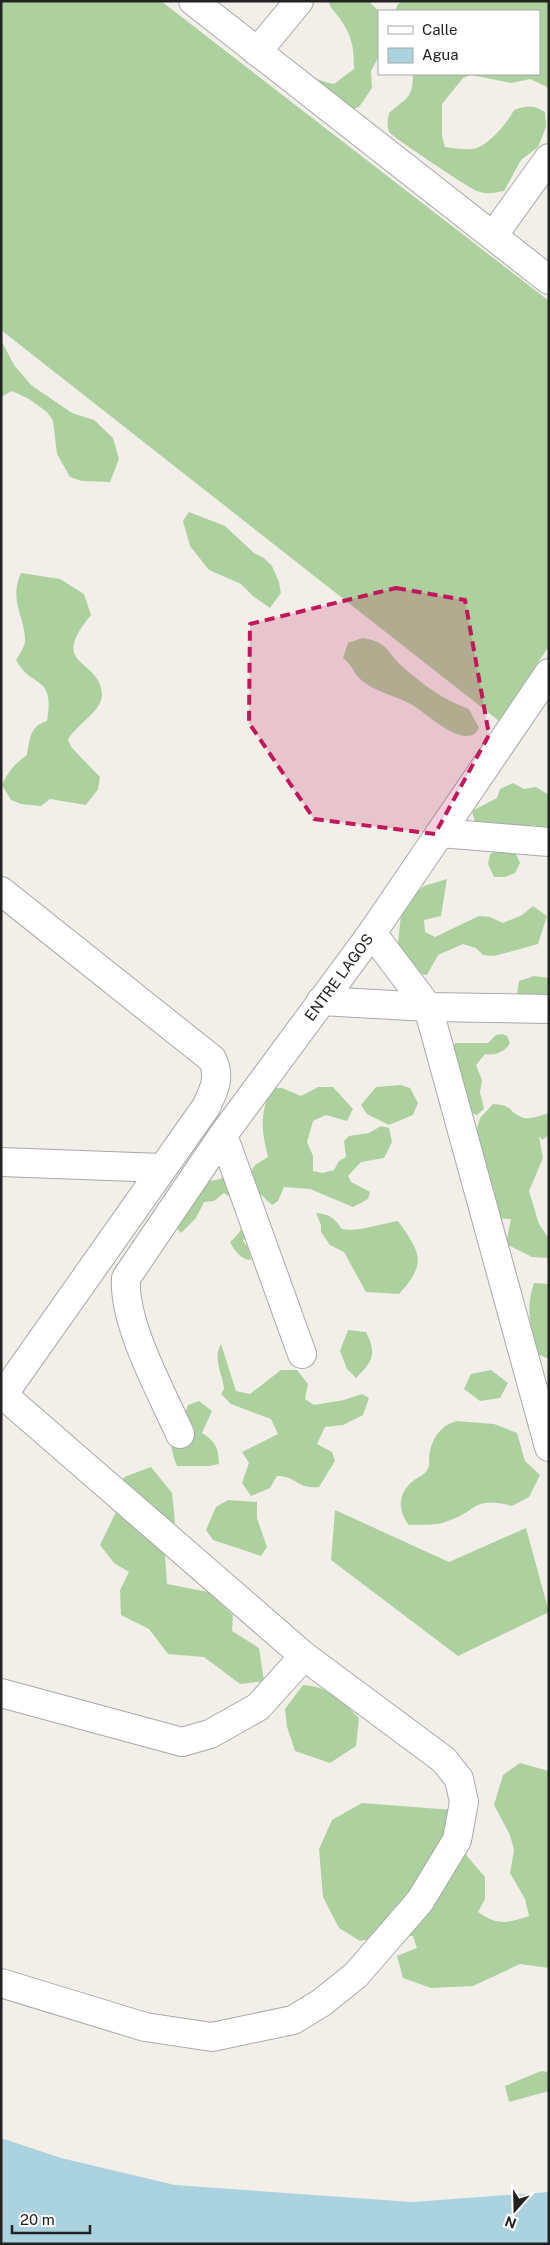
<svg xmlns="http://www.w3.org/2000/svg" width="550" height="2245" font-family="'Public Sans',sans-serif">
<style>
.forest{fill:#add19e}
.water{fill:#aad3df}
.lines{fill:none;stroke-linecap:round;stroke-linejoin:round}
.street-casing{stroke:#a9a9a9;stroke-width:30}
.street{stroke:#fff;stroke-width:28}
.marked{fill:#c2185b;fill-opacity:0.2;stroke:#c2185b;stroke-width:4;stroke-dasharray:10 6;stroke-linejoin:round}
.labels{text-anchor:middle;stroke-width:5;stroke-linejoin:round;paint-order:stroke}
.street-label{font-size:15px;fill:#222;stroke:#fff}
</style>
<rect width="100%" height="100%" fill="#f2efe9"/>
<g class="forest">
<polygon points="1,1 161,1 549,301 549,646 499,721 1,330"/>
<path d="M329 1H371V4L379 11V56L371 71 372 88 359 107 342 112 296 69C309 74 320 82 334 84L354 69C354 38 349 30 330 6Z"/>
<path d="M403 1H549V88L530 79 511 83 471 75 463 78 442 104V136L445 147C453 148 464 150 472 149 487 148 508 122 514 110 527 105 533 105 545 112L546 127 538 147 521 160 504 191C494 193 487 195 477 191 470 189 393 137 390 133 386 127 388 119 389 113 405 98 413 100 413 74H539V11H395L398 4Z"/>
<polygon points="1,340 14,365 31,385 72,413 94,420 113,438 119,459 110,482 82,481 70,477 57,454 53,421 47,412 29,399 12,391 1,397"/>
<polygon points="189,512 225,526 254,553 264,558 272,566 279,582 281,593 270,608 253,596 241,584 209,570 190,546 183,521"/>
<path d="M21 573 60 579 84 594 91 615C47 668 99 657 102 694 103 711 75 725 68 740L72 748 100 777 98 789 86 805 50 799 41 806 21 804 11 800 2 785C8 771 15 764 27 755 30 738 30 726 47 721 55 673 32 690 16 660 19 655 24 648 25 642 26 618 8 602 21 573Z"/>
<path d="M362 638C390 642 386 653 404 668 425 686 442 699 469 709L479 728C467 752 428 715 414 706 396 695 375 693 359 678 353 672 353 666 343 658L348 643Z"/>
<polygon points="513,783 524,789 536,787 549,795 549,831 534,825 516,831 475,822 472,811 497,798 500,789"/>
<polygon points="500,849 516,854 520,863 515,873 505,877 494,877 488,864 490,854"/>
<polygon points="447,879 441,916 424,920 425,932 435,937 479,916 490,917 503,923 522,915 533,906 547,916 538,944 494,956 483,955 476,948 463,944 438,955 427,975 411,973 392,952 398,942 402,906 424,886"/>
<polygon points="534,976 549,978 549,1001 517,995 519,981"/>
<path d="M502 1034 507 1036 510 1043C505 1052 495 1056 485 1054L476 1065 482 1080 480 1092 484 1109 477 1115 467 1111 455 1087 461 1074 453 1049 455 1043H488L496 1035Z"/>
<polygon points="401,1085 410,1088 418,1103 413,1115 389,1125 367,1114 361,1105 376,1087"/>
<path d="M318 1087H333L353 1109 347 1121 326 1115 313 1121 307 1142 313 1156V1171L322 1173 334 1170 339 1161 346 1157 344 1141 349 1136 369 1133 381 1126 389 1128 392 1142 384 1158 361 1162 348 1176 351 1182 370 1192 368 1199 353 1207 310 1189 284 1187 278 1201 272 1205 258 1192 249 1175 255 1165 268 1157C261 1129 260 1115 271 1088H282L301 1096Z"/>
<path d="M493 1104C514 1105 507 1111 521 1117 529 1121 541 1115 549 1113V1135L542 1140 539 1136 543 1158 529 1191 539 1224 547 1236H549V1258L532 1257 506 1244 511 1219 496 1218 492 1205 495 1193 487 1168 477 1154 476 1132 480 1118Z"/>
<path d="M228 1170 233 1181 257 1214 243 1241 249 1249 251 1260C241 1260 234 1250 230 1242 252 1223 246 1207 224 1193L214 1201 204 1202 196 1218 181 1233 174 1225C186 1213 186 1198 198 1186 206 1178 212 1182 220 1179 223 1177 226 1173 228 1170Z"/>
<path d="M316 1213C330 1214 334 1218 342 1229 360 1232 379 1224 398 1221 420 1252 428 1263 399 1294L366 1292 344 1252 330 1245 321 1232V1225Z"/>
<path d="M534 1283 549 1284V1359L537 1354C531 1329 525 1308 534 1283Z"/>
<path d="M348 1330 366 1332C377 1354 373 1361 356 1378L347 1369 340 1351Z"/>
<path d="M221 1344 236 1391 250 1394 281 1370H297L308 1384 305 1399 314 1405 344 1400 362 1394 369 1398 363 1415 343 1425 325 1427 317 1444 332 1452 335 1461 319 1487C296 1489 297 1476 277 1476L270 1488 251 1496 242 1483 249 1463 242 1452 278 1434 271 1419 231 1404 221 1394 224 1389C223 1374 212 1359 221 1344Z"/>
<polygon points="491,1370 508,1383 500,1398 480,1401 464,1389 471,1374"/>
<path d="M199 1401 212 1411 202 1433C215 1441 219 1448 219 1464L209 1466H177C163 1427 177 1438 188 1405Z"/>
<path d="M457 1421 494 1424 517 1433 525 1461 540 1475 529 1497 512 1506C472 1495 477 1513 445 1522 435 1526 421 1524 409 1525 398 1511 397 1494 413 1481 419 1476 426 1475 429 1466 430 1462 429 1463 429 1459 430 1441 440 1425 457 1421Z"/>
<polygon points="151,1467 172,1493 175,1522 165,1555 167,1584 208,1592 233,1615 232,1631 259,1648 264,1681 240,1684 204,1657 168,1654 149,1629 121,1615 120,1590 129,1572 114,1563 100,1545 117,1510 124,1477"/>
<polygon points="228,1500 257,1502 257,1518 267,1547 261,1556 213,1540 206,1530 216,1507"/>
<polygon points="335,1510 449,1562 526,1528 549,1612 458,1656 331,1560"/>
<path d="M303 1685C330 1687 341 1699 359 1718L356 1746 330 1763 295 1751 287 1727 285 1709Z"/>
<path d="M520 1763 549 1771V1968L520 1964 473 1986 431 1988 403 1978 397 1956 417 1948 413 1936 381 1937 360 1941 339 1928 323 1897 319 1849 332 1820 362 1803 453 1810 467 1856 485 1877V1899L478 1912C498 1926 507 1923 529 1916L525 1899 510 1873 514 1850 510 1835 494 1805 503 1775Z"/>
<polygon points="541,2071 549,2072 549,2091 509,2102 505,2086"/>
</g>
<polygon class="water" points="1,2138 61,2158 175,2185 412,2202 549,2192 549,2244 1,2244"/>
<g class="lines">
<g class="street-casing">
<g id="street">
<polyline points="193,1 549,280"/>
<polyline points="257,52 299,1"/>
<polyline points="493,236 549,158"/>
<polyline points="440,833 549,842"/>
<path d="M1 891 212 1059C221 1077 214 1090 206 1107L3 1395"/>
<polyline points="372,933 428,1007 549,1447"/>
<polyline points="321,1001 428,1007 549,1009"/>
<polyline points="223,1135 302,1354"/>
<polyline points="1,1162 162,1168"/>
<polyline points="1,1393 304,1656 444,1760 459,1779 464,1802 457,1840 420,1901 356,1975 321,2003 293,2020 212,2037 145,2027 1,1983"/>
<path id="s1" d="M180 1434C161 1391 123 1324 126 1278L223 1135 372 933 549 673"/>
<polyline points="1,1693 182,1742 210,1734 258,1707 304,1656"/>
</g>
</g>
<use href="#street" class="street"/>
</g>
<path class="marked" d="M396 588 465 600 489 735 435 834 314 819 249 723 250 624Z"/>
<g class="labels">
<g class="street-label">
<text dy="5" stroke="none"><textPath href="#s1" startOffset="535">ENTRE LAGOS</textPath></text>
</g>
</g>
<rect width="550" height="2245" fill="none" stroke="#222222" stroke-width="5"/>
<rect x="378" y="10" width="162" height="65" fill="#ffffff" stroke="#a7a7a7"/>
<rect x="388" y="26" width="25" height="8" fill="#ffffff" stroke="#a7a7a7"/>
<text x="422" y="35" font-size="15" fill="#222222">Calle</text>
<rect x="388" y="48" width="25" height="15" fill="#aad3df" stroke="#a7a7a7"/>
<text x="422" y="60" font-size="15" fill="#222222">Agua</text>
<g transform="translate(515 2210) rotate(200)" stroke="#ffffff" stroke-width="4" paint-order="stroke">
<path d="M0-4L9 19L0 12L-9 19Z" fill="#222222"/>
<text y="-8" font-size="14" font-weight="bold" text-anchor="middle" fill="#222222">N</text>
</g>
<path d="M12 2225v8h78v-8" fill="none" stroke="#222222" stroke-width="2.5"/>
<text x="20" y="2225" font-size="15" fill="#222222" stroke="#ffffff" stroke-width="4" paint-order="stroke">20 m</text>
</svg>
